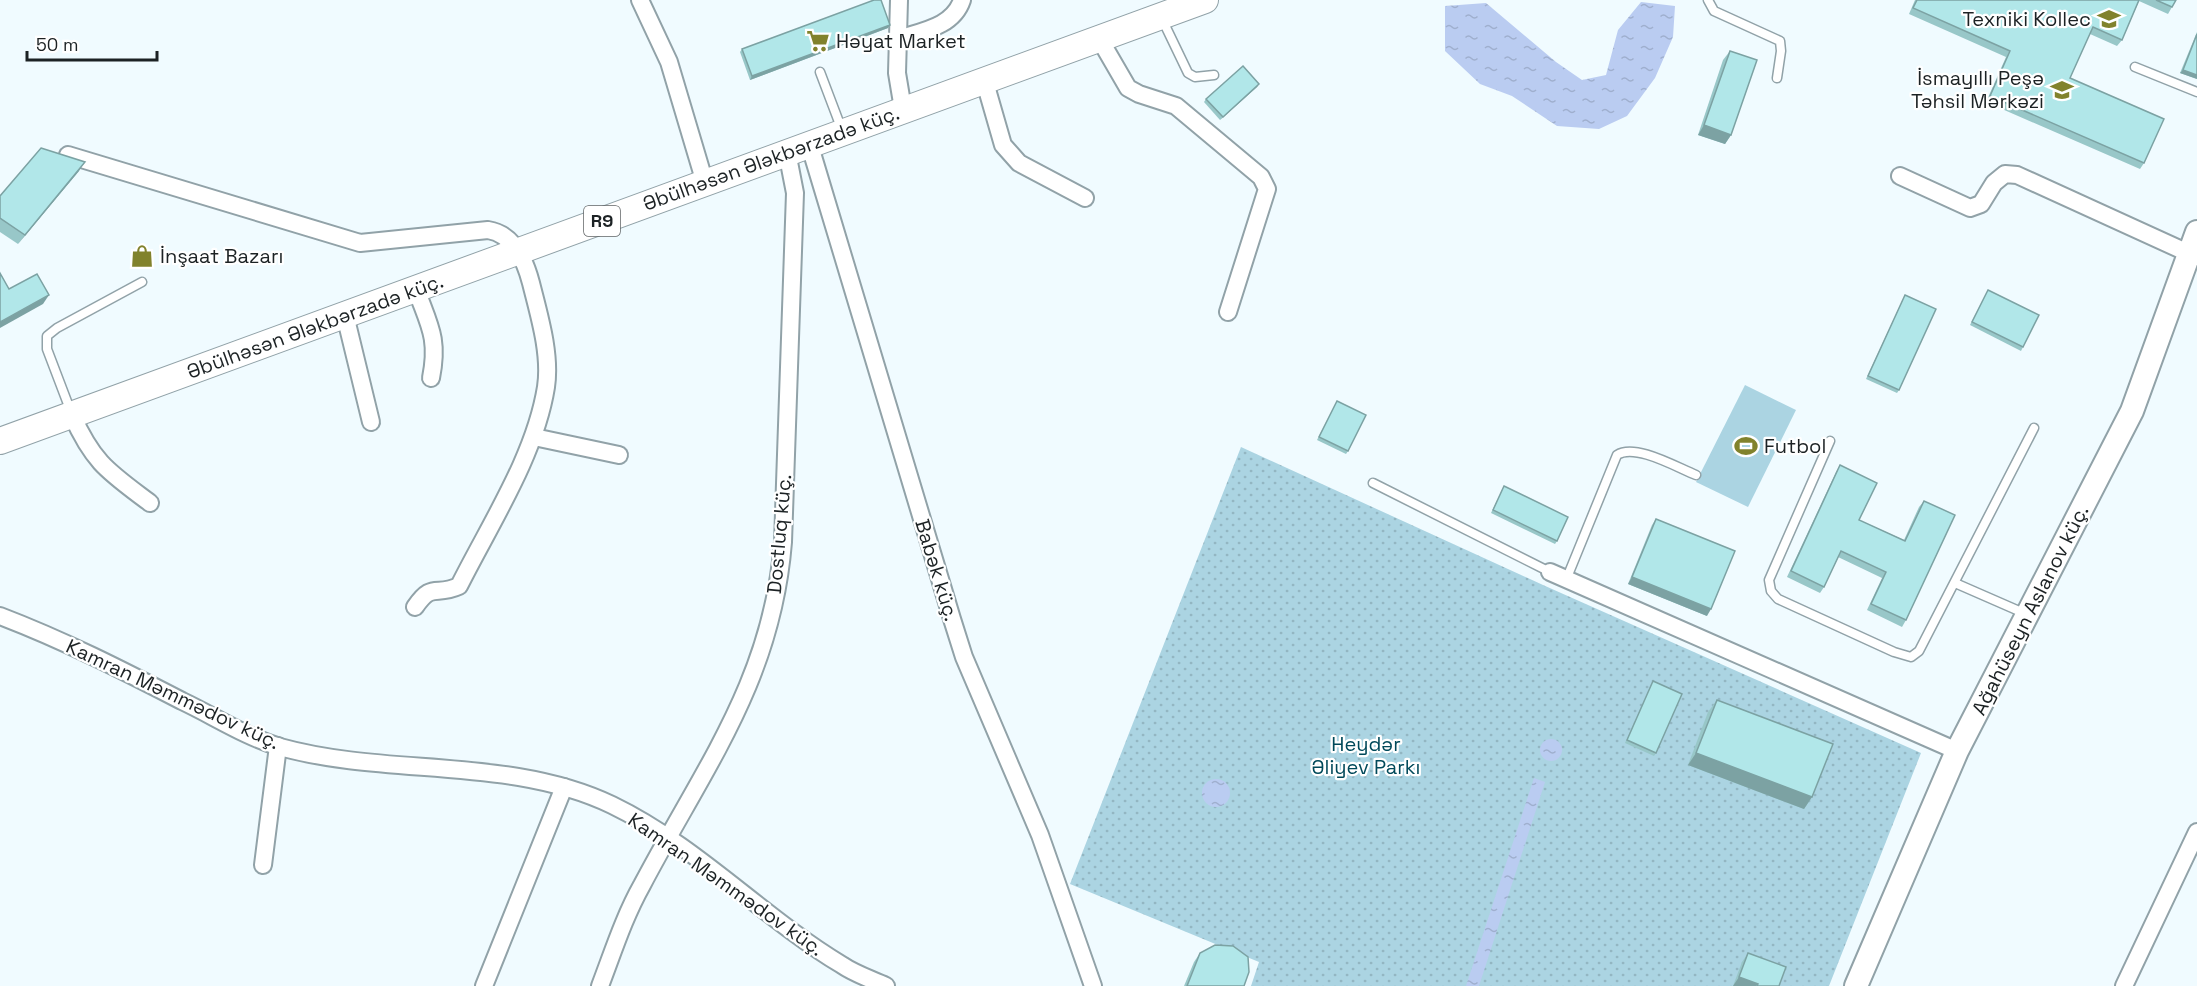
<svg xmlns="http://www.w3.org/2000/svg" width="2197" height="986" font-family="'Space Grotesk',sans-serif">
<style>
.park{fill:url(#park-dots)}
.pitch{fill:#abd4e2}
.water{fill:url(#water-ripples)}
.lines{fill:none;stroke-linecap:round;stroke-linejoin:round}
.lane-casing{stroke:#91a2a8;stroke-width:11}
.street-casing{stroke:#91a2a8;stroke-width:20}
.secondary-casing{stroke:#91a2a8;stroke-width:26}
.primary-casing{stroke:#91a2a8;stroke-width:28}
.lane{stroke:#fff;stroke-width:8}
.street{stroke:#fff;stroke-width:16}
.secondary{stroke:#fff;stroke-width:22}
.primary{stroke:#fff;stroke-width:26}
.wall{fill:#98c7c8}
.shaded-wall{fill:#7ca2a3}
.building{fill:#b1e7e9;stroke:#7ca2a3;stroke-width:1.5}
.labels{text-anchor:middle;stroke-width:4.5;stroke-linejoin:round;paint-order:stroke}
.shield{fill:#fff;stroke:#606466;stroke-width:1.5}
.shield-label{font-size:18px;font-weight:bold;fill:#1c2224}
.poi-label{font-size:20px;fill:#1c2224;stroke:#fff;text-anchor:start}
.street-label{font-size:20px;fill:#1c2224;stroke:#fff}
.park-label{font-size:20px;fill:#00495a;stroke:#fff}
</style>
<defs>
<pattern id="park-dots" width="8" height="8" patternUnits="userSpaceOnUse" patternTransform="scale(1.5)"><rect width="8" height="8" fill="#abd4e2"/><path d="M2 2h.1M6 6h.1" fill="none" stroke="#93b6c2" stroke-width="1.8" stroke-linecap="round"/></pattern>
<pattern id="water-ripples" width="26" height="14" patternUnits="userSpaceOnUse" patternTransform="scale(1.5)"><rect width="26" height="14" fill="#baccf1"/><path d="M2 4q2-2 4 0t4 0M15 11q2-2 4 0t4 0" fill="none" stroke="#9fafce"/></pattern>
</defs>
<rect width="100%" height="100%" fill="#f0fbff"/>
<polygon class="park" points="1241,447 1543,585 1921,753 1829,986 1251,986 1259,962 1070,884"/>
<polygon class="pitch" points="1745,385 1796,410 1748,507 1696,482"/>
<g class="water">
<polygon points="1641,2 1675,6 1673,37 1655,78 1627,116 1599,129 1557,126 1512,96 1480,84 1445,51 1445,6 1486,3 1556,62 1582,80 1606,75 1618,30"/>
<circle cx="1551" cy="750" r="11"/>
<polygon points="1534,778 1545,782 1479,986 1466,986"/>
<circle cx="1216" cy="793" r="14"/>
</g>
<g class="lines">
<g class="lane-casing">
<g id="lane">
<polyline points="1708,0 1714,11 1780,41 1781,51 1777,78"/>
<polyline points="1162,19 1188,73 1195,77 1214,75"/>
<polyline points="2135,67 2197,92"/>
<polyline points="820,72 842,130"/>
<polyline points="71,412 47,349 47,336 57,328 142,282"/>
<polyline points="1830,441 1769,580 1771,591 1778,599 1894,652 1911,657 1919,651 2034,428"/>
<polyline points="1373,483 1550,572"/>
<path d="M1566 580 1617 455C1635 443 1676 467 1696 475"/>
<polyline points="1955,583 2026,614"/>
</g>
</g>
<g class="street-casing">
<g id="street">
<polyline points="640,0 669,62 705,183"/>
<polyline points="899,0 897,73 903,109"/>
<polyline points="1099,38 1128,88 1139,94 1176,106 1261,177 1267,189 1228,312"/>
<path d="M898 39C922 31 953 27 962 0"/>
<polyline points="984,79 1003,145 1019,163 1085,198"/>
<polyline points="809,143 952,619 964,657 1040,835 1093,986"/>
<path d="M68 155 360 243 488 230C513 234 525 260 531 283 539 315 551 354 546 387 535 456 490 524 459 586 435 597 433 581 415 607"/>
<polyline points="1900,176 1970,208 1981,204 1994,183 2005,174 2017,175 2197,257"/>
<path d="M416 289C429 325 439 338 431 378"/>
<polyline points="345,315 371,422"/>
<path d="M72 415C94 464 109 472 150 503"/>
<polyline points="534,437 619,455"/>
<polyline points="1550,572 1957,751"/>
<path d="M0 616C63 640 122 670 182 701 214 716 246 737 280 747 388 777 510 756 612 805 697 846 762 917 842 965 855 974 871 979 886 986"/>
<polyline points="263,865 278,746"/>
<polyline points="484,986 564,787"/>
<path d="M600 986C613 952 624 917 642 885 704 767 772 681 783 542L795 193 787 152"/>
<polyline points="2124,986 2197,832"/>
</g>
</g>
<g class="secondary-casing">
<polyline id="secondary" points="1856,986 1957,751 2132,411 2197,232"/>
</g>
<g class="primary-casing">
<polyline id="primary" points="0,441 1205,0"/>
</g>
<use href="#lane" class="lane"/>
<use href="#street" class="street"/>
<use href="#secondary" class="secondary"/>
<use href="#primary" class="primary"/>
</g>
<g class="wall">
<polygon points="1915,0 2176,0 2168,14 2139,1 2122,40 2117,46 2090,34 2070,78 2144,163 2140,169 1986,102 2006,57 1909,14"/>
<polygon points="890,25 888,28 750,80 740,52 742,49"/>
<polygon points="2197,32 2197,79 2180,73"/>
<polygon points="1730,51 1731,135 1725,144 1698,135 1723,60"/>
<polygon points="1259,84 1257,87 1220,120 1204,102 1206,99"/>
<polygon points="79,171 18,244 0,232 0,196"/>
<polygon points="1988,290 2023,347 2021,351 1970,325"/>
<polygon points="1905,295 1899,390 1897,393 1866,379"/>
<polygon points="1337,401 1348,451 1346,454 1317,440"/>
<polygon points="1840,465 1859,520 1904,540 1919,507 1924,501 1906,620 1902,627 1867,610 1882,578 1838,557 1824,587 1820,593 1787,577 1836,472"/>
<polygon points="1504,486 1557,541 1555,544 1491,513"/>
<polygon points="1656,519 1707,616 1628,584 1652,525"/>
<polygon points="1653,681 1656,753 1654,756 1625,743"/>
<polygon points="1717,700 1812,797 1804,809 1688,765 1708,712"/>
<polygon points="1200,953 1244,986 1184,986 1194,962"/>
<polygon points="1748,953 1779,986 1733,986 1742,962"/>
</g>
<g class="shaded-wall">
<polygon points="890,25 888,28 750,80 752,76"/>
<polygon points="2183,70 2197,75 2197,79 2180,73"/>
<polygon points="1259,84 1257,87 1220,120 1223,117"/>
<polygon points="1704,125 1731,135 1725,144 1698,135"/>
<polygon points="85,162 79,171 18,244 25,235"/>
<polygon points="49,295 43,304 0,328 0,322"/>
<polygon points="1632,577 1711,609 1707,616 1628,584"/>
<polygon points="1696,753 1812,797 1804,809 1688,765"/>
<polygon points="1739,977 1758,984 1756,986 1733,986"/>
</g>
<g class="building">
<polygon points="874,0 881,0 890,25 752,76 742,49"/>
<polygon points="1917,0 2139,0 2122,40 2093,27 2070,78 2164,119 2144,163 1990,96 2010,51 1913,8"/>
<polygon points="2156,0 2176,0 2172,7"/>
<polygon points="2197,34 2197,75 2183,70"/>
<polygon points="1730,51 1757,60 1731,135 1704,125"/>
<polygon points="1243,66 1259,84 1223,117 1206,99"/>
<polygon points="41,148 85,162 25,235 0,218 0,196"/>
<polygon points="0,273 9,289 37,274 49,295 0,322"/>
<polygon points="1988,290 2039,315 2023,347 1972,322"/>
<polygon points="1905,295 1936,309 1899,390 1868,376"/>
<polygon points="1337,401 1366,415 1348,451 1319,437"/>
<polygon points="1840,465 1877,483 1859,520 1905,541 1924,501 1955,515 1906,620 1871,604 1886,572 1841,551 1824,587 1791,571"/>
<polygon points="1504,486 1568,517 1557,541 1493,510"/>
<polygon points="1656,519 1735,551 1711,609 1632,577"/>
<polygon points="1653,681 1682,694 1656,753 1627,740"/>
<polygon points="1717,700 1833,744 1812,797 1696,753"/>
<polygon points="1215,945 1233,946 1248,957 1249,972 1244,986 1187,986 1200,953"/>
<polygon points="1748,953 1786,967 1779,986 1757,986 1758,984 1739,977"/>
</g>
<defs>
<g id="university-bare" transform="scale(1.8)"><path d="M0-5L7-2L0 1L-7-2ZM-4 1L0 2.5L4 1V4Q0 6-4 4Z" fill="#81822c" stroke="#fff" stroke-width="2.5" paint-order="stroke"/></g>
<g id="supermarket-bare" transform="scale(1.8)"><path d="M-6-5.5h2.5l.6 2H6L4.5 2H-2.5L-4.4-4H-6ZM-1.5 3.2a1.3 1.3 0 1 0 .1 0ZM3 3.2a1.3 1.3 0 1 0 .1 0Z" fill="#81822c" stroke="#fff" stroke-width="2.5" paint-order="stroke"/></g>
<g id="shop-bare" transform="scale(1.8)"><path d="M-5-2.5h2.3a2.7 3.5 0 0 1 5.4 0H5L5.5 6h-11ZM-1.5-2.5h3a1.5 2.3 0 0 0-3 0Z" fill="#81822c" stroke="#fff" stroke-width="2.5" paint-order="stroke"/></g>
<g id="stadium-bare" transform="scale(1.8)"><path d="M0-5a6.5 5 0 1 0 0 10a6.5 5 0 1 0 0-10ZM-3.5-1.8h7v3.6h-7Z" fill="#81822c" stroke="#fff" stroke-width="2.5" paint-order="stroke"/></g>
</defs>
<g fill-rule="evenodd">
<use href="#university-bare" x="2109" y="19"/>
<use href="#supermarket-bare" x="818" y="41"/>
<use href="#university-bare" x="2062" y="90"/>
<use href="#shop-bare" x="142" y="256"/>
<use href="#stadium-bare" x="1746" y="446"/>
</g>
<g class="labels">
<rect class="shield" x="584" y="206" width="36" height="30" rx="4.5"/>
<g class="shield-label">
<text x="602" y="227">R9</text>
</g>
<g class="poi-label">
<text x="2091" y="26" text-anchor="end">Texniki Kollec</text>
<text x="836" y="48">Həyat Market</text>
<text x="2044" y="85" text-anchor="end">İsmayıllı Peşə<tspan x="2044" dy="23">Təhsil Mərkəzi</tspan></text>
<text x="160" y="263">İnşaat Bazarı</text>
<text x="1764" y="453">Futbol</text>
</g>
<g class="street-label">
<text transform="translate(771 158) rotate(-20)" y="7">Əbülhəsən Ələkbərzadə küç.</text>
<text transform="translate(315 326) rotate(-20)" y="7">Əbülhəsən Ələkbərzadə küç.</text>
<text transform="translate(779 534) rotate(-85)" y="7">Dostluq küç.</text>
<text transform="translate(937 570) rotate(73)" y="7">Babək küç.</text>
<text transform="translate(2030 610) rotate(-63)" y="7">Ağahüseyn Aslanov küç.</text>
<text transform="translate(173 694) rotate(25)" y="7">Kamran Məmmədov küç.</text>
<text transform="translate(726 884) rotate(35)" y="7">Kamran Məmmədov küç.</text>
</g>
<g class="park-label">
<text x="1366" y="751">Heydər<tspan x="1366" dy="23">Əliyev Parkı</tspan></text>
</g>
</g>
<path d="M27 51v9h130v-9" fill="none" stroke="#1c2224" stroke-width="3"/>
<text x="36" y="51" font-size="18" fill="#1c2224" stroke="#ffffff" stroke-width="4.5" paint-order="stroke">50 m</text>
</svg>
